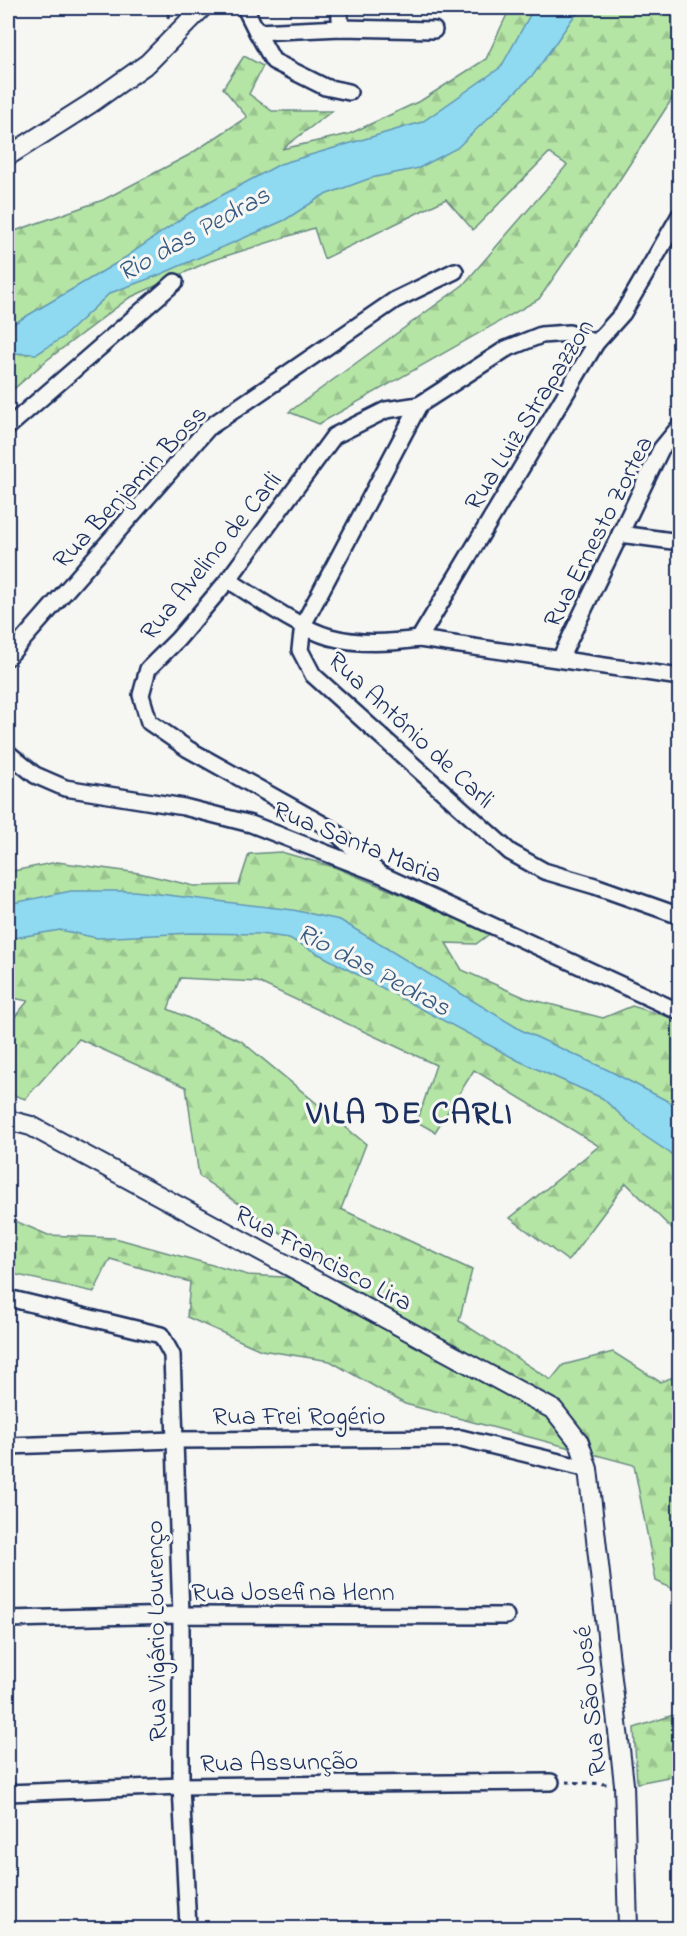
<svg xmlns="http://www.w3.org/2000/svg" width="687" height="1936" font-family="'Indie Flower',sans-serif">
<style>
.forest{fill:url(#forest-firs);stroke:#688a81;stroke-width:1.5}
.water{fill:#8fdaf0;stroke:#6196b6;stroke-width:1.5}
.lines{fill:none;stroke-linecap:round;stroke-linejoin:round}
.minor-casing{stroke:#1b2f5e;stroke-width:20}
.tertiary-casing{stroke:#1b2f5e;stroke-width:22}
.path{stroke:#1b2f5e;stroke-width:3;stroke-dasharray:4.5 4.5;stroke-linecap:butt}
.minor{stroke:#f6f6f2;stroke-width:15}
.tertiary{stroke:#f6f6f2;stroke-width:18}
.labels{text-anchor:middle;stroke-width:6;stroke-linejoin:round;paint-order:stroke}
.street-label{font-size:26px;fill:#1b2f5e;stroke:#f6f6f2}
.water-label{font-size:27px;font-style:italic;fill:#385a82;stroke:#f6f6f2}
.district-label{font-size:32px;font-weight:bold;letter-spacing:1.5px;fill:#1b2f5e;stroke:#f6f6f2}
</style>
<defs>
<pattern id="forest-firs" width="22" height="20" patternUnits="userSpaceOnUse" patternTransform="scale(1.5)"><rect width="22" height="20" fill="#b5e5a4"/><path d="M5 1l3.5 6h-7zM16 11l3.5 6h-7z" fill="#9bc590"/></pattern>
</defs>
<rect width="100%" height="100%" fill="#f6f6f2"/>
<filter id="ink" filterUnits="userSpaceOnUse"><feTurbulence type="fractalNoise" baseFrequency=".0167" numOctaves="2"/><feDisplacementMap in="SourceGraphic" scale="12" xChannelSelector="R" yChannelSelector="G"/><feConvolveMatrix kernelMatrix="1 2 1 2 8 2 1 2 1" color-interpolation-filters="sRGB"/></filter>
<g filter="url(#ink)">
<g class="forest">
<polygon points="510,8 679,8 679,88 600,210 539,299 319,424 289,412 463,285 567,165 549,153 473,230 446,199 324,259 314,228 210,261 129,298 47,360 8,394 8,239 15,231 103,200 189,155 247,117 223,88 244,56 263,66 249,94 272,111 332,111 282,149 349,134 422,100 486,59"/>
<polygon points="281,852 334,867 492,932 476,944 446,943 462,970 526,998 603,1018 632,1006 679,1020 679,1236 626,1183 568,1261 510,1218 599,1146 474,1070 435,1132 417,1122 436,1065 258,982 180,978 168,1009 241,1041 366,1144 341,1209 472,1270 459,1321 551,1380 563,1365 613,1352 660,1382 679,1375 679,1592 656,1581 634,1465 405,1404 330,1361 261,1350 187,1317 190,1282 110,1259 94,1292 8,1273 8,1218 48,1235 115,1238 248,1275 350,1281 199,1176 186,1087 79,1039 25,1099 8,1093 8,1025 28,1001 8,997 8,872 57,862 139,873 194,886 239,885 249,854"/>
<polygon points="679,1713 679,1775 637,1783 634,1728"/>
</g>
<g class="water">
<polygon points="531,8 584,8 572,19 534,74 457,148 419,168 371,178 322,196 285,220 159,275 110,293 62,338 37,354 10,353 8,355 8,327 120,261 191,212 280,164 422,122 501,67 531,13"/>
<polygon points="71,891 134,891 293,910 340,920 521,1030 608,1070 679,1107 679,1159 643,1135 602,1098 519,1061 289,938 260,934 191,933 97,938 60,930 8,939 8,904"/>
</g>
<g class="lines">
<g class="minor-casing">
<g id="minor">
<polyline points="245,8 257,32 341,28 434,30"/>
<polyline points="339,8 341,28"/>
<polyline points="257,32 273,61 325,87 349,92"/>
<polyline points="419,405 303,625 300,650 313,675 510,852 544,871 595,886 680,916"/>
<polyline points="8,427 175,282"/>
<polyline points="620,534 680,542"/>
<path d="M228 580C256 597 300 629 330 637 360 645 389 643 419 639L680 677"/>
<polyline points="419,639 596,343 623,313 680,215"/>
<polyline points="8,657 208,428 395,300 455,271"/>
<polyline points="560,659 661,449 680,426"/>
<polyline points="8,753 35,775 65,788 184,807 251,824 380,874 680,1012"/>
<polyline points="380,874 333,830 188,749 149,722 141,695 148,669 178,639 228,580 334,436 386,410 419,405 506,349 541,335 569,333 596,343"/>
<polyline points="8,1298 161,1335 172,1355 181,1615 181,1786 188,1928"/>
<polyline points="8,1446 174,1440 461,1438 588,1469"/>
<polyline points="8,1619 181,1615 506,1616"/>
<polyline points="8,1793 181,1786 551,1782"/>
</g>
</g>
<g class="tertiary-casing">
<g id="tertiary">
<polyline points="8,156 90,104 148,63 202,8"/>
<polyline points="8,1120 31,1126 554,1410 579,1442 588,1469 624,1784 628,1928"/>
</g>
</g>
<g class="path">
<polyline points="168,18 169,8"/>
<polyline points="566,1782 607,1784"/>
</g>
<use href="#minor" class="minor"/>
<use href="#tertiary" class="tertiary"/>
</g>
</g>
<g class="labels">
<g class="street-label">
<text transform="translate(528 414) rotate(-58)" y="9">Rua Luiz Strapazzon</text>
<text transform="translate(129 486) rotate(-47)" y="9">Rua Benjamin Boss</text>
<text transform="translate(597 531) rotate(-63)" y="9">Rua Ernesto Zortea</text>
<text transform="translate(210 555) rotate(-51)" y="9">Rua Avelino de Carli</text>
<text transform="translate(412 729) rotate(43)" y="9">Rua Antônio de Carli</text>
<text transform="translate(358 841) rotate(22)" y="9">Rua Santa Maria</text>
<text transform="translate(324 1257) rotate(28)" y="9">Rua Francisco Lira</text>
<text x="299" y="1424">Rua Frei Rogério</text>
<text x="293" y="1600">Rua Josefina Henn</text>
<text transform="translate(155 1631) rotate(-91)" y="9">Rua Vigário Lourenço</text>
<text transform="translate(589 1701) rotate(-96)" y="9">Rua São José</text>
<text transform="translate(279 1761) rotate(-1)" y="9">Rua Assunção</text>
</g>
<g class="water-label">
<text transform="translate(193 233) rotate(-29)" y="9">Rio das Pedras</text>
<text transform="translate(374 969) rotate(28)" y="9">Rio das Pedras</text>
</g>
<g class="district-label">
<text x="410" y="1123">VILA DE CARLI</text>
</g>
</g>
<rect width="687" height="1936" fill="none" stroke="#f6f6f2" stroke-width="30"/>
<rect x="15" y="15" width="657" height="1906" fill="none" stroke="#1b2f5e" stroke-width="2" filter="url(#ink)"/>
</svg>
